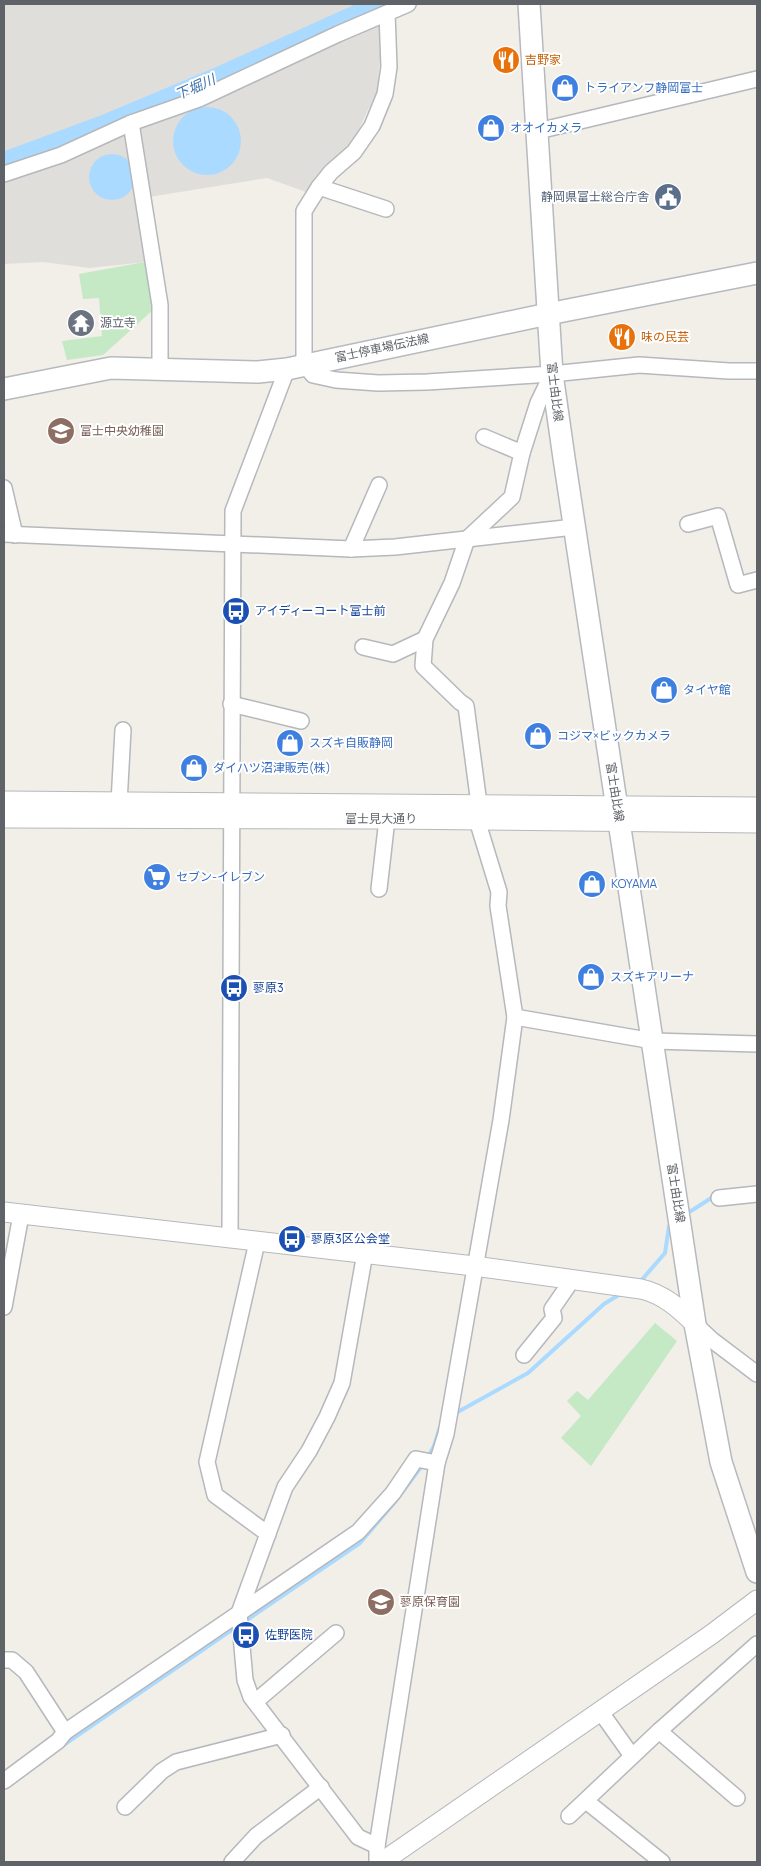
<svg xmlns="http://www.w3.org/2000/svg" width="761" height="1866" font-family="Manrope,'Noto Sans JP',sans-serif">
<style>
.industrial{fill:#e0deda}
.green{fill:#c5e8c5}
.water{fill:#aadaff}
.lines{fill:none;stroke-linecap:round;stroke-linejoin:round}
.stream{stroke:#aadaff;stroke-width:4}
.river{stroke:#aadaff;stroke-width:22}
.minor-casing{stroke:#b5b8bc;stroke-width:18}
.tertiary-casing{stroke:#b5b8bc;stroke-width:21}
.secondary-casing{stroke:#b6babf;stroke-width:24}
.minor{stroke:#fff;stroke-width:15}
.tertiary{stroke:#fff;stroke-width:19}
.secondary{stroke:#fff;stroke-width:21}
.labels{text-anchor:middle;stroke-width:4;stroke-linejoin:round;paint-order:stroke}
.food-label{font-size:12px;fill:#c56008;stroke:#fff;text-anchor:start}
.shop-label{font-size:12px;fill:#366cbe;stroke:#fff;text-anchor:start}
.service-label{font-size:12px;fill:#4e5e75;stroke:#fff;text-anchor:end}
.worship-label{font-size:12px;fill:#5b616d;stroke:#fff;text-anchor:start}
.street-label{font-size:12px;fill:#5f6368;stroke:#fff}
.education-label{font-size:12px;fill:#785e54;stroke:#fff;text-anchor:start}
.transit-label{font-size:12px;fill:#164399;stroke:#fff;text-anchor:start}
.water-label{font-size:14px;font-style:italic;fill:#4174aa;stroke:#fff}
</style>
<rect width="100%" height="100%" fill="#f1efe8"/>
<polygon class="industrial" points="4,4 385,4 379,23 380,59 377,91 357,133 345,153 318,175 306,192 267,178 149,197 146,262 89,268 43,262 4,264"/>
<g class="green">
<polygon points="145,262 154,309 103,355 67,360 62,341 102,336 99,298 83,299 79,274"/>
<polygon points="655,1323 677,1341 591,1466 561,1438 581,1416 567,1401 577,1391 588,1400"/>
</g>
<g class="water">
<circle cx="207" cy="141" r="34"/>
<circle cx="112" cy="177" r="23"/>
</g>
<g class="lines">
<g class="stream">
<polyline points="691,1211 716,1195"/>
<polyline points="639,1283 665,1253 669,1226"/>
<polyline points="454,1414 528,1373 604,1304 622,1293"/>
<polyline points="428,1457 434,1446 440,1427"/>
<polyline points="244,1622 360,1543 395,1502 424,1463"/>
<polyline points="62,1746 236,1627"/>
</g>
<polyline class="river" points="4,163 109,124 214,80 383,4"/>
<g class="minor-casing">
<g id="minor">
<polyline points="387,13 389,67 385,94 372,126 354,152 331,172 319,187 304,211 304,364 313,375 336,380 378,383 427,382 552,374 639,365 729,371 757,371"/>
<polyline points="131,123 160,305 160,369"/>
<polyline points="538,131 757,79"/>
<polyline points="4,174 61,155 131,123 199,99 338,34 408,4"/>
<polyline points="319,187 386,209"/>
<polyline points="484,437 522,453"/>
<polyline points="4,488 15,535"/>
<polyline points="688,524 718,516 738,585 757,580"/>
<polyline points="4,534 351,549 395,547 574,527"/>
<polyline points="351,549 379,485"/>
<polyline points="363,647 393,654 425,639"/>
<polyline points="231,704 301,721"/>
<polyline points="119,803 123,730"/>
<polyline points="479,804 466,706 460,702 423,666 425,639 452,583 467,539 512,497 522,453 538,403 552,374"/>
<polyline points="379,889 387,819"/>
<polyline points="515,1017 653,1041 757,1044"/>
<polyline points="719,1198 757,1194"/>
<polyline points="230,1238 233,511 287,369"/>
<polyline points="257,1242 207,1462 215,1495 268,1534"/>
<polyline points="365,1253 342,1383 327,1417 309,1451 285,1487 239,1613 245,1680 251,1697 358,1837 377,1846"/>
<polyline points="4,1307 21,1215"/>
<polyline points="695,1324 712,1340 757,1374"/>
<polyline points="524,1355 554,1318 552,1309 572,1280"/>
<polyline points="4,1660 12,1660 26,1672 65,1732 358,1532 393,1493 416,1459 437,1463"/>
<polyline points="255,1702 336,1633"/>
<polyline points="600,1711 632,1756"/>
<polyline points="659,1731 737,1798"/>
<polyline points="4,1781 58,1741 65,1732"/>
<polyline points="586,1801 662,1862"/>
<polyline points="125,1807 162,1771 176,1762 282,1735"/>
<polyline points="569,1816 659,1731 757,1644"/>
<polyline points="232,1862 256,1836 321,1787"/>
<polyline points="377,1862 377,1846 437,1463 446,1434 501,1120 515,1017 498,906 499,892 477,820"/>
</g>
</g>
<g class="tertiary-casing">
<g id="tertiary">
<polyline points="4,801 757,807"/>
<polyline points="4,818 387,819 757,823"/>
<path d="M4 1212 474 1266 641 1289C663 1294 679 1308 695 1324"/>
<polyline points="382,1862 712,1634 757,1600"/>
</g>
</g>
<g class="secondary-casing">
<g id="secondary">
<polyline points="529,4 552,374 564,458 695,1324 721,1462 757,1572"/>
<polyline points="4,389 111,368 258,372 287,369 548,314 757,273"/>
</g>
</g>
<use href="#minor" class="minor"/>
<use href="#tertiary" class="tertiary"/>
<use href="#secondary" class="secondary"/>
</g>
<defs>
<g id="restaurant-disc" transform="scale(1.4375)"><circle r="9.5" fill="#e8710a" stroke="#fff"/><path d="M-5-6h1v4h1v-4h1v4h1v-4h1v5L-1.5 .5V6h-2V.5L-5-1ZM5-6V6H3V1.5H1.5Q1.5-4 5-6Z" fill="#fff"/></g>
<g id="shop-disc" transform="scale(1.4375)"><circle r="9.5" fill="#3f7fe0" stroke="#fff"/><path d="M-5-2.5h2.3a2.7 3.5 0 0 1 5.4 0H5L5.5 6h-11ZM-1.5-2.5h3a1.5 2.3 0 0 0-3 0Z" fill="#fff"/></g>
<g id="civic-disc" transform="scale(1.4375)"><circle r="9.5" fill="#5c6f8a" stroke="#fff"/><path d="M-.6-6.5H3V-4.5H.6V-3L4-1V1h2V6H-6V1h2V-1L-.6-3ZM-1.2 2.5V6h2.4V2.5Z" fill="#fff"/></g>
<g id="temple-disc" transform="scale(1.4375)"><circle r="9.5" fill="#6b7280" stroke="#fff"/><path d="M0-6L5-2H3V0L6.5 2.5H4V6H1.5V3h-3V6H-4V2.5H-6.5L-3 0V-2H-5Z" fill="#fff"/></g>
<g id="school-disc" transform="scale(1.4375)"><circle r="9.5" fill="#8d6e63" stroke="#fff"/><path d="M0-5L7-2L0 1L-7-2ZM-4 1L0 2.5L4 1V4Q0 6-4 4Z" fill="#fff"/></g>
<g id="bus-disc" transform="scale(1.4375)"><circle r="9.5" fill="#1a4fb4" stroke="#fff"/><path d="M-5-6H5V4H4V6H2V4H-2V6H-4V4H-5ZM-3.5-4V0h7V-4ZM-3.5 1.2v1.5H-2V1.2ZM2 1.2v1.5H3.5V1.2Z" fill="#fff"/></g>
<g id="supermarket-disc" transform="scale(1.4375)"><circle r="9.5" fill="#3f7fe0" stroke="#fff"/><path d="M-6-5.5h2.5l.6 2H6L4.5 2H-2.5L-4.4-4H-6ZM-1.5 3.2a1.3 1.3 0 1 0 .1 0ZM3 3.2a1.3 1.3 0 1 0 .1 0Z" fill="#fff"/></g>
</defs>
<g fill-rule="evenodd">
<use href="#restaurant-disc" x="506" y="60"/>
<use href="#shop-disc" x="565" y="88"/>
<use href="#shop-disc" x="491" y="128"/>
<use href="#civic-disc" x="668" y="197"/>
<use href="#temple-disc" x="81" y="323"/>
<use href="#restaurant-disc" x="622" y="337"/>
<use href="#school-disc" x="61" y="431"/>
<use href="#bus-disc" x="236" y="611"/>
<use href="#shop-disc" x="664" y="690"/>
<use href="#shop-disc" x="538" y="736"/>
<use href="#shop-disc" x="290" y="743"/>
<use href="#shop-disc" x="194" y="768"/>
<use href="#supermarket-disc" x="157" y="877"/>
<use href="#shop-disc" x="592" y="884"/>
<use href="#shop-disc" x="591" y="977"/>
<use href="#bus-disc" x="234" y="988"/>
<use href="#bus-disc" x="292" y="1239"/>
<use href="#school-disc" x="381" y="1602"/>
<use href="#bus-disc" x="246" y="1635"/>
</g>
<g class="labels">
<g class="food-label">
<text x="525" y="64">吉野家</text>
<text x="641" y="341">味の民芸</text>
</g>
<g class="shop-label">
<text x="584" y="92">トライアンフ静岡富士</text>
<text x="510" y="132">オオイカメラ</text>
<text x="683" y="694">タイヤ館</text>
<text x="557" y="740">コジマ×ビックカメラ</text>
<text x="309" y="747">スズキ自販静岡</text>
<text x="213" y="772">ダイハツ沼津販売(株)</text>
<text x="176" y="881">セブン-イレブン</text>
<text x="611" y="888">KOYAMA</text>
<text x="610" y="981">スズキアリーナ</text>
</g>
<g class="service-label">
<text x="649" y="201">静岡県富士総合庁舎</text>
</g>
<g class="worship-label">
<text x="100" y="327">源立寺</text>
</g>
<g class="street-label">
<text transform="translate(382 348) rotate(-12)" y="4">富士停車場伝法線</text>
<text transform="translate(555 392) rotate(83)" y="4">富士由比線</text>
<text transform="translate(615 792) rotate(81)" y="4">富士由比線</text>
<text x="381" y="823">富士見大通り</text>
<text transform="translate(676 1193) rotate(81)" y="4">富士由比線</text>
</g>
<g class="education-label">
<text x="80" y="435">富士中央幼稚園</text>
<text x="400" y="1606">蓼原保育園</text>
</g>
<g class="transit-label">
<text x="255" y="615">アイディーコート富士前</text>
<text x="253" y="992">蓼原3</text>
<text x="311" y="1243">蓼原3区公会堂</text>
<text x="265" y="1639">佐野医院</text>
</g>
<g class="water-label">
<text transform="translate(195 87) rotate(-24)" y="5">下堀川</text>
</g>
</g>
<rect width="761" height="1866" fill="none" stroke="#5f6368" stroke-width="10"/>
</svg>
